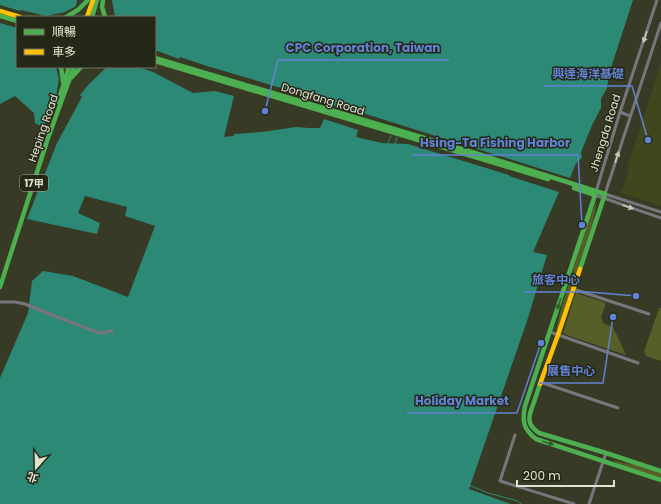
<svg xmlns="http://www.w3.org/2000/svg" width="661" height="504" font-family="Poppins,'Noto Sans TC',sans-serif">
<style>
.built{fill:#41471c}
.green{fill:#575f28}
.water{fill:#2c8975}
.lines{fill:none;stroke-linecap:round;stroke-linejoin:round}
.stream{stroke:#2c8975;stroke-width:1}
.street{stroke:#78757d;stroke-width:3}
.fast{stroke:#4caf50;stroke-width:4.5}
.slow{stroke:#ffc107;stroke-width:4.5}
.oneway{fill:#c6c8ba}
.oneway2{fill:#355e2e}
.labels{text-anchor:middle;stroke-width:3;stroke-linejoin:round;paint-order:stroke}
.shield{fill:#252817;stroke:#a8ac98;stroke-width:1}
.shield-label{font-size:10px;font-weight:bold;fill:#e0e4cf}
.street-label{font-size:11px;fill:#e0e4cf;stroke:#252817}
.leader{fill:none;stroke:#6182d5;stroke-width:1.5}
.callout-dot{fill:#6182d5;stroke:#252817;stroke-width:1.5}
.callout-label{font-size:12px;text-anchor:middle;font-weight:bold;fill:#6182d5;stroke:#252817;stroke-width:3;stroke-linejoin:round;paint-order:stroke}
</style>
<rect width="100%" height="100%" fill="#373b25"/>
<polygon class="built" points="661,63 661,206 621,193 629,170 627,168"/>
<g class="green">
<polygon points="597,201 593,222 557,331 556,330 561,309 589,218 593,209"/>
<polygon points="576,293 606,303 601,317 604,324 613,327 626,355 564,334 563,333 575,295"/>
<polygon points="659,308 661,308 661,361 646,356 644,352"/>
<polygon points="614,460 623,463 634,464 661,473 661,479 626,467 613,461"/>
</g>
<g class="water">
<polygon points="0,0 77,0 76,6 65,12 46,16 21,10 20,11 0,5"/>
<polygon points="112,0 633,0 609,74 607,88 601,99 601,108 593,123 581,152 582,158 576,163 570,178 353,110 351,111 324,103 322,100 207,66 180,57 179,59 155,50 155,17 115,17"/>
<polygon points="0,23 17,28 17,67 56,67 59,79 56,97 43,127 35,123 34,113 15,96 0,104"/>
<polygon points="107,67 137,67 153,72 193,93 215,91 234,96 224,137 233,136 235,134 262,132 296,127 309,128 320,128 324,119 358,130 356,137 382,143 408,144 509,175 509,176 559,192 533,252 547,255 527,321 469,489 511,504 0,504 0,378 28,313 32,281 43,271 73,276 128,297 155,226 125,216 127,207 85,196 78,213 100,223 97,234 27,219 57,143 82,97 80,95 89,84"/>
</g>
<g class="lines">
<g class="stream">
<polyline points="388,143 391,136"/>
<polyline points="395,145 397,137"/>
<polyline points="469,485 488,493 518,501 521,504"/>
</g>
<g class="street">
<polyline points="657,0 620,112 595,195 661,218"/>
<polyline points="661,23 605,194 661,212"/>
<polyline points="620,112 630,116"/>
<polyline points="573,289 649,314"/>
<polyline points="0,302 15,302 25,304 62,319 100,333 112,331"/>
<polyline points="550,332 638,363"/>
<polyline points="540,382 618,408"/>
<polyline points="515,435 500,481 574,504"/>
<polyline points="589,504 606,453"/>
</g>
<g class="fast">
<polyline points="103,0 102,7 105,17"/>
<polyline points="0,16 17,21"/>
<polyline points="66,17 78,10 88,0"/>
<polyline points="92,17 97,0"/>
<polyline points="155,58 475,153 605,194 580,269"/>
<polyline points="155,61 548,179"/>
<polyline points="61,67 63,82"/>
<polyline points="72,77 81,67"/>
<polyline points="58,102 69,67"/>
<path d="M574 188 595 195 525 406C522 421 523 429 536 439L661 480"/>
<polyline points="0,287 48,138 74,67"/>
<path d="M540 384C538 390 536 396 534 402 529 415 525 424 539 433L606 453 661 471"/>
</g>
<g class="slow">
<polyline points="0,11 20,17"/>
<polyline points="87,17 93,0"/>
<polyline points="540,384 558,335 580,269"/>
</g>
</g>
<defs><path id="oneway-solid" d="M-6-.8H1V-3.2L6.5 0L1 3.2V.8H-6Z"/></defs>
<g class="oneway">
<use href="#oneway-solid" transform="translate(645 37) rotate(108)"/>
<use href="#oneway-solid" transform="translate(617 157) rotate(-72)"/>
<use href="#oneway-solid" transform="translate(628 207) rotate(19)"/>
</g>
<g class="oneway2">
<use href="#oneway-solid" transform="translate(559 304) rotate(108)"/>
<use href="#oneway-solid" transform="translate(548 443) rotate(18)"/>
</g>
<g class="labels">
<rect class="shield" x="20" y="175" width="28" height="16" rx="3"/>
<g class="shield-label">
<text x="34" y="187">17甲</text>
</g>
<g class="street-label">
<text transform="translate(323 99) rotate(17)" y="4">Dongfang Road</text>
<text transform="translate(43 128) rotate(-71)" y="4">Heping Road</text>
<text transform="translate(605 133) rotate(-73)" y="4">Jhengda Road</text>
</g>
</g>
<path class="leader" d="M265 111L278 60H449M648 140L632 86H544M582 225L578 155H412M636 296L588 292H524M613 317L603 383H539M541 343L517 413H407"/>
<g class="callout-dot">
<circle cx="265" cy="111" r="4"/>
<circle cx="648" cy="140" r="4"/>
<circle cx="582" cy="225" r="4"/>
<circle cx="636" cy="296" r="4"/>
<circle cx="613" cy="317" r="4"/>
<circle cx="541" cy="343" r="4"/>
</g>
<g class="callout-label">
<text x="363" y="52">CPC Corporation, Taiwan</text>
<text x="588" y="78">興達海洋基礎</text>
<text x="495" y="147">Hsing-Ta Fishing Harbor</text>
<text x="556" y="284">旅客中心</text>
<text x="571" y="375">展售中心</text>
<text x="462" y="405">Holiday Market</text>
</g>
<rect x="16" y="16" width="140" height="52" fill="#252817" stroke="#707361"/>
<rect x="24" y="29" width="20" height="6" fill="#4caf50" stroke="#707361"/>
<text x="52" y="36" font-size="12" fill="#e0e4cf">順暢</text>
<rect x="24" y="49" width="20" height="6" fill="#ffc107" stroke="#707361"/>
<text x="52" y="56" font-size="12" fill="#e0e4cf">車多</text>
<g transform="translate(36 468) rotate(200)" stroke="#252817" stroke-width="3" paint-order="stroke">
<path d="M0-3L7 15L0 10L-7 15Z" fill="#e0e4cf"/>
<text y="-6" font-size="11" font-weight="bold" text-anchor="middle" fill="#e0e4cf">北</text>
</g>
<path d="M517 480v6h97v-6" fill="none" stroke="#e0e4cf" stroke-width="2"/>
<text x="523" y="480" font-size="12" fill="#e0e4cf" stroke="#252817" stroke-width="3" paint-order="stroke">200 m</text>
</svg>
